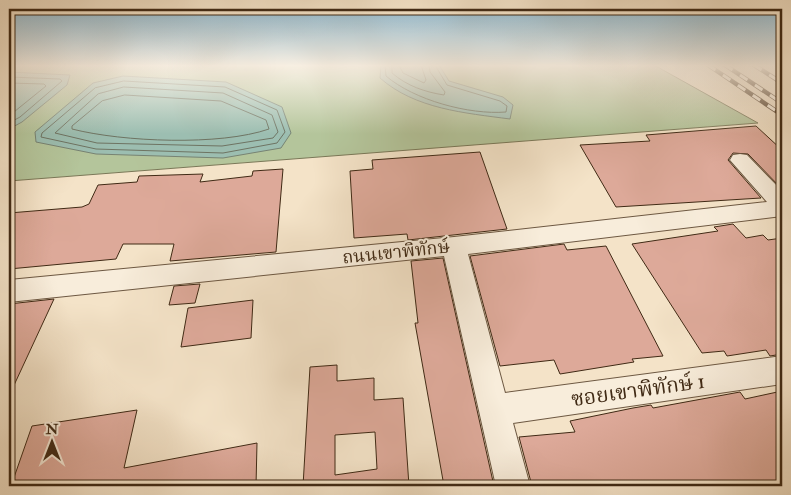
<svg xmlns="http://www.w3.org/2000/svg" width="791" height="495" font-family="'IM FELL Double Pica','Noto Serif Thai',serif">
<style>
.green{fill:#b4c59b;stroke:#7a7858}
.water{fill:#9cbeb1;stroke:#778373}
.lines{fill:none;stroke-linecap:round;stroke-linejoin:round}
.shore{stroke:#6e7463;stroke-width:1}
.building{fill:#dda999;stroke:#402a15;fill-rule:evenodd}
.minor-casing{stroke:#6d5842;stroke-width:2}
.minor{fill:#f8eddb;fill-rule:evenodd}
.rail-casing{stroke:#402a15;stroke-width:4.5}
.rail{stroke:#f8eddb;stroke-width:3;stroke-dasharray:9;stroke-linecap:butt}
.labels{text-anchor:middle;stroke-width:4;stroke-linejoin:round;paint-order:stroke}
.street-label{font-size:18px;fill:#402a15;stroke:#f8eddb}
.near-street-label{font-size:21px;fill:#402a15;stroke:#f8eddb}
</style>
<rect width="100%" height="100%" fill="#f4e3c8"/>
<filter id="stains"><feTurbulence type="fractalNoise" baseFrequency=".004" numOctaves="4"/><feColorMatrix values="0 0 0 0 .2 0 0 0 0 .09 0 0 0 0 .02 0 0 0 .5 -.17"/></filter>
<radialGradient id="worn" r=".72"><stop offset=".6" stop-color="#630" stop-opacity="0"/><stop offset="1" stop-color="#630" stop-opacity=".3"/></radialGradient>
<polygon class="green" points="9,65 654,65 758,123 9,181"/>
<g class="water">
<path d="M381 65H439L449 81 503 97 513 105 510 119C465 113 415 109 380 78Z"/>
<polygon points="9,72 70,75 67,85 22,122 9,129"/>
<polygon points="123,76 226,82 282,107 291,133 281,148 223,158 96,154 36,142 35,132 93,83"/>
</g>
<g class="lines">
<g class="shore">
<path d="M385 65 386 76C414 100 469 115 506 112L507 106 500 101 447 85 435 65"/>
<path d="M392 65V73C407 86 425 92 444 95L445 92 430 72 429 65"/>
<polyline points="399,65 403,73 424,83 426,80 421,65"/>
<polyline points="9,77 60,79 62,81 20,117 9,123"/>
<polygon points="124,81 225,87 277,110 285,132 277,143 223,153 96,149 41,137 42,133 95,88"/>
<polyline points="9,83 44,84 46,86 9,116"/>
<polygon points="124,87 223,93 272,115 278,132 273,138 222,146 97,143 55,133 98,94"/>
<path d="M125 95 221 101 266 120 269 129C220 146 123 142 72 129V126L102 101Z"/>
</g>
</g>
<g class="building">
<polygon points="756,126 782,150 782,189 748,154 733,153 728,160 761,198 616,207 580,145 650,141 646,135"/>
<polygon points="480,152 507,229 408,240 407,234 354,238 350,171 373,169 372,160"/>
<polygon points="283,169 276,252 170,261 174,244 123,244 116,259 9,269 9,213 82,207 89,204 98,185 137,182 139,176 203,174 200,182 252,176 253,171"/>
<polygon points="733,224 746,238 763,235 768,240 782,238 782,354 770,356 766,350 727,356 724,351 702,353 632,244 718,231 714,227"/>
<polygon points="564,244 567,250 606,246 663,356 632,359 634,362 560,374 554,360 500,366 470,256"/>
<polygon points="443,258 494,486 444,486 415,323 418,323 411,261"/>
<polygon points="200,284 195,303 169,305 174,286"/>
<polygon points="54,299 9,396 9,304"/>
<polygon points="253,300 251,338 181,347 188,308"/>
<path d="M337 365V381L374 378V400L403 398 409 486H303L310 367ZM375 432 377 469 335 475V435Z"/>
<polygon points="782,391 782,482 752,486 532,486 519,437 575,432 570,421 633,408 651,405 653,408 740,392 745,399"/>
<polygon points="137,410 124,468 257,443 256,486 11,486 32,426"/>
</g>
<g class="lines">
<g class="minor-casing">
<polygon id="minor" points="740,154 747,155 782,191 782,216 468,254 505,393 782,356 782,384 513,423 530,486 496,486 444,256 9,302 9,280 454,237 767,202 730,160 733,155"/>
</g>
<use href="#minor" class="minor"/>
<g class="rail-casing">
<g id="rail">
<polyline points="708,65 782,115"/>
<polyline points="725,65 782,103"/>
<polyline points="754,65 782,83"/>
</g>
</g>
<use href="#rail" class="rail"/>
</g>
<linearGradient id="sky" x2="0" y2="1"><stop stop-color="#89b8d2"/><stop offset="0.49" stop-color="#faf2e6"/><stop offset="1" stop-color="#faf2e6" stop-opacity="0"/></linearGradient>
<rect width="791" height="134" fill="url(#sky)"/>
<g class="labels">
<g class="street-label">
<text transform="translate(396 252) rotate(-6)" y="6">ถนนเขาพิทักษ์</text>
</g>
<g class="near-street-label">
<text transform="translate(638 390) rotate(-8)" y="7">ซอยเขาพิทักษ์ 1</text>
</g>
</g>
<rect width="791" height="495" fill="none" stroke="#f4e3c8" stroke-width="30"/>
<rect x="10" y="10" width="771" height="475" fill="none" stroke="#402a15" stroke-width="2.5"/>
<rect x="15" y="15" width="761" height="465" fill="none" stroke="#402a15"/>
<g transform="translate(52 442)" stroke="#f8eddb" stroke-width="4" paint-order="stroke">
<path d="M0-4L9 19L0 12L-9 19Z" fill="#402a15"/>
<text y="-8" font-size="14" font-weight="bold" text-anchor="middle" fill="#402a15">N</text>
</g>
<rect width="100%" height="100%" filter="url(#stains)"/>
<rect width="100%" height="100%" fill="url(#worn)"/>
</svg>
